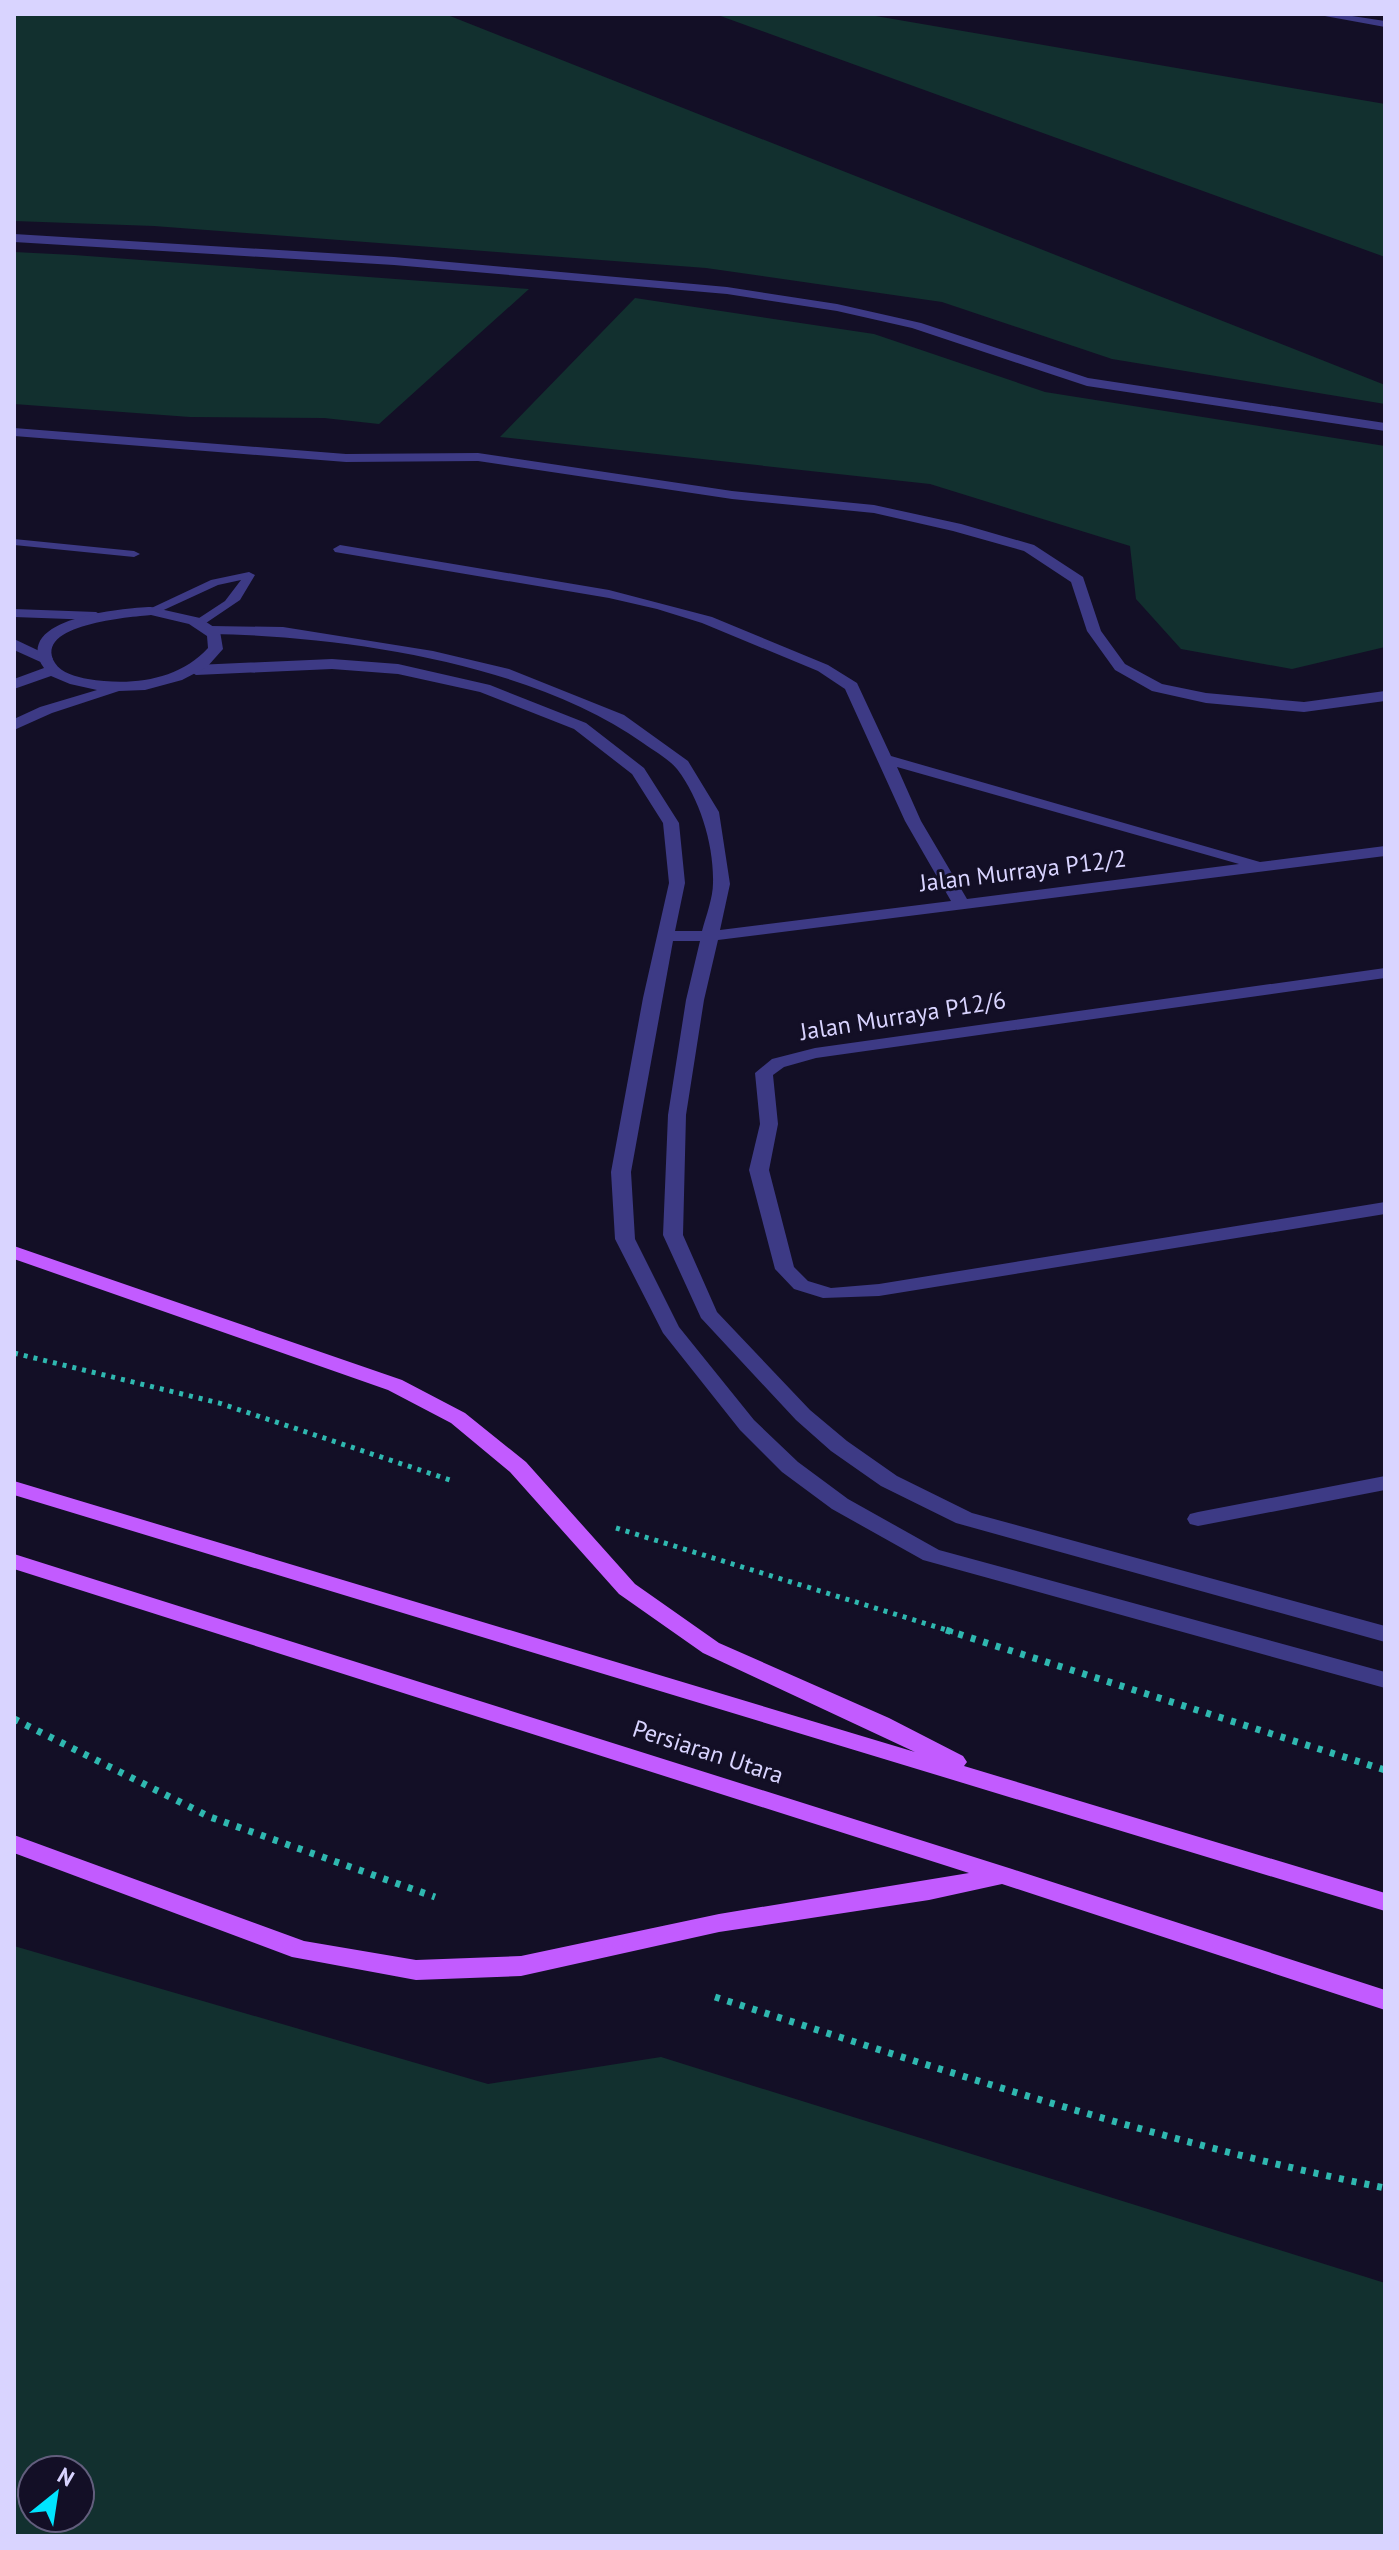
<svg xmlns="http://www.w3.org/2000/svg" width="1399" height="2550" font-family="'PT Sans',sans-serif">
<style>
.green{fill:#12302f;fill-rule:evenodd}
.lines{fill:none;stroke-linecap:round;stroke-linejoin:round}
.path-far1{stroke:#2fb8b0;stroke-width:5;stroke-dasharray:4 6;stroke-linecap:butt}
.path{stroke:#2fb8b0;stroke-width:7;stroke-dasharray:5 8;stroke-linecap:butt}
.service{fill:#3d3a85;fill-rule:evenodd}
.minor{fill:#3d3a85;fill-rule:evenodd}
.tertiary{fill:#3d3a85;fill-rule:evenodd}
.primary{fill:#c25bff;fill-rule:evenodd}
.labels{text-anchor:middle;stroke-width:6;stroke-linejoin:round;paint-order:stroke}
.street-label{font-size:24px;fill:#d9d4ff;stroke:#130f26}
</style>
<rect width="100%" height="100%" fill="#130f26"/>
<g class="green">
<polygon points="14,14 445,14 1385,385 1385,404 1112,359 942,302 706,268 154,226 14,221"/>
<polygon points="715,14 864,14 1385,104 1385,257"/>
<polygon points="14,252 74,255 529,289 379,424 324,418 190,417 14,404"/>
<polygon points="635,298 874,334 1045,392 1385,446 1385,647 1292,669 1181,649 1136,599 1130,546 930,484 500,437"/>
<path d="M14 1946 488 2084 661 2057 1385 2283V2536H14ZM80 2470V2518H32V2470Z"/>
</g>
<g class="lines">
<g class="path-far1">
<polyline points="14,1353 219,1403 450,1480"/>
<polyline points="616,1528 953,1632"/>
</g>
<g class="path">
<polyline points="946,1630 1385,1770"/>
<polyline points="14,1719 210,1817 435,1897"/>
<path d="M715 1997C937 2068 1156 2142 1385 2188"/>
</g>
<g class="service">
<polygon points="14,539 134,551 140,554 134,557 14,545"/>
<polygon points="249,572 255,575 240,600 203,625 199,626 193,622 225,601 241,580 218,585 155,614 147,614 145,611 211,580"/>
</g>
<g class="minor">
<polygon points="1314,14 1339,14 1385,21 1385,27"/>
<polygon points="14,234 394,257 727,287 837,304 921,323 1088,378 1385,423 1385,431 1087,386 912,328 837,311 727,294 394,265 14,242"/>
<polygon points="14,428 346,454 478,453 732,491 874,505 961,524 1034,545 1083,577 1101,631 1125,664 1162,684 1206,693 1304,702 1385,691 1385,701 1304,712 1206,703 1152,691 1115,670 1087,631 1071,582 1024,551 953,531 874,513 732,499 478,461 346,462 14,436"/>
<path d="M340 545 609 590 712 617 828 665 857 683 891 756 1260 862 1385 846V856L718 940 704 1000 686 1115 683 1235 717 1312 810 1410 847 1441 897 1476 972 1513 1385 1626V1642L956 1523 881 1486 831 1451 796 1420 701 1318 663 1235 668 1115 686 1000 700 941H673L631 1172 635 1239 679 1327 754 1420 798 1462 848 1499 939 1550 1385 1672V1688L923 1560 832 1509 782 1472 740 1430 663 1333 615 1239 611 1172 643 998 669 883 663 823 632 774 574 729 480 692 398 674 332 669 196 675 188 670 196 665 332 659 398 664 490 685 586 723 644 768 679 823 685 883 675 931H702C706 916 713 898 713 883 714 845 700 799 677 769 669 759 654 751 643 743 533 664 344 636 211 634L204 630 211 626 283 627 433 651 509 669 624 715 688 761 719 812 730 884 720 930 951 901 905 821 845 689 818 671 702 623 657 609 609 598 335 552 333 549ZM897 767 1239 864 967 899 921 821Z"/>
<polygon points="14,609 96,612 103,616 96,620 14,617"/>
<polygon points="14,639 50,656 53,659 45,664 14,650"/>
<polygon points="1385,968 1385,978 816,1058 784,1067 773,1075 778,1124 769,1170 794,1267 808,1281 831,1288 879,1284 1385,1202 1385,1214 879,1296 823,1298 794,1289 775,1269 749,1170 760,1124 755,1073 772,1059 815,1048"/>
<polygon points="1385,1476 1385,1490 1198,1526 1190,1524 1187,1519 1190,1514 1198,1512"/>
</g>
<path class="tertiary" d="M151 607 200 618 220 631 223 649 207 667 182 680 145 690 119 691 52 713 14 730V719L40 707 97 690 70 684 51 676 14 689V679L44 668C10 618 123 608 151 607ZM151 615 189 624 207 636 208 648C178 681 130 686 88 679 77 677 61 673 55 663 32 624 131 617 151 615Z"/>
<g class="primary">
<polygon points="14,1246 402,1380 465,1413 526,1462 635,1584 719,1643 889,1718 963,1756 967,1762 964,1766 1385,1893 1385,1911 14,1495 14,1481 915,1752 703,1653 619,1594 510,1472 451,1423 388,1390 14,1259"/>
<polygon points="14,1554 1012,1869 1385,1990 1385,2010 1002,1884 929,1900 719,1932 521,1976 416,1980 292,1957 14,1853 14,1835 304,1941 416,1960 521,1956 719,1914 969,1873 14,1569"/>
</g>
</g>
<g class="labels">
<g class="street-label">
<text transform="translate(1023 871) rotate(-7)" y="8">Jalan Murraya P12/2</text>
<text transform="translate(903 1016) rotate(-9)" y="8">Jalan Murraya P12/6</text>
<text transform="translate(708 1752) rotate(18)" y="8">Persiaran Utara</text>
</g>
</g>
<rect width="1399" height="2550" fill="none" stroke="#d9d4ff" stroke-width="32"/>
<g transform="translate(56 2494) rotate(30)"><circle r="38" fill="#130f26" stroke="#625e7d" stroke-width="2"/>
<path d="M0-6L14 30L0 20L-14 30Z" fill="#00e5ff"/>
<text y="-12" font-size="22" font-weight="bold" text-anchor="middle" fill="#d9d4ff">N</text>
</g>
</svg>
